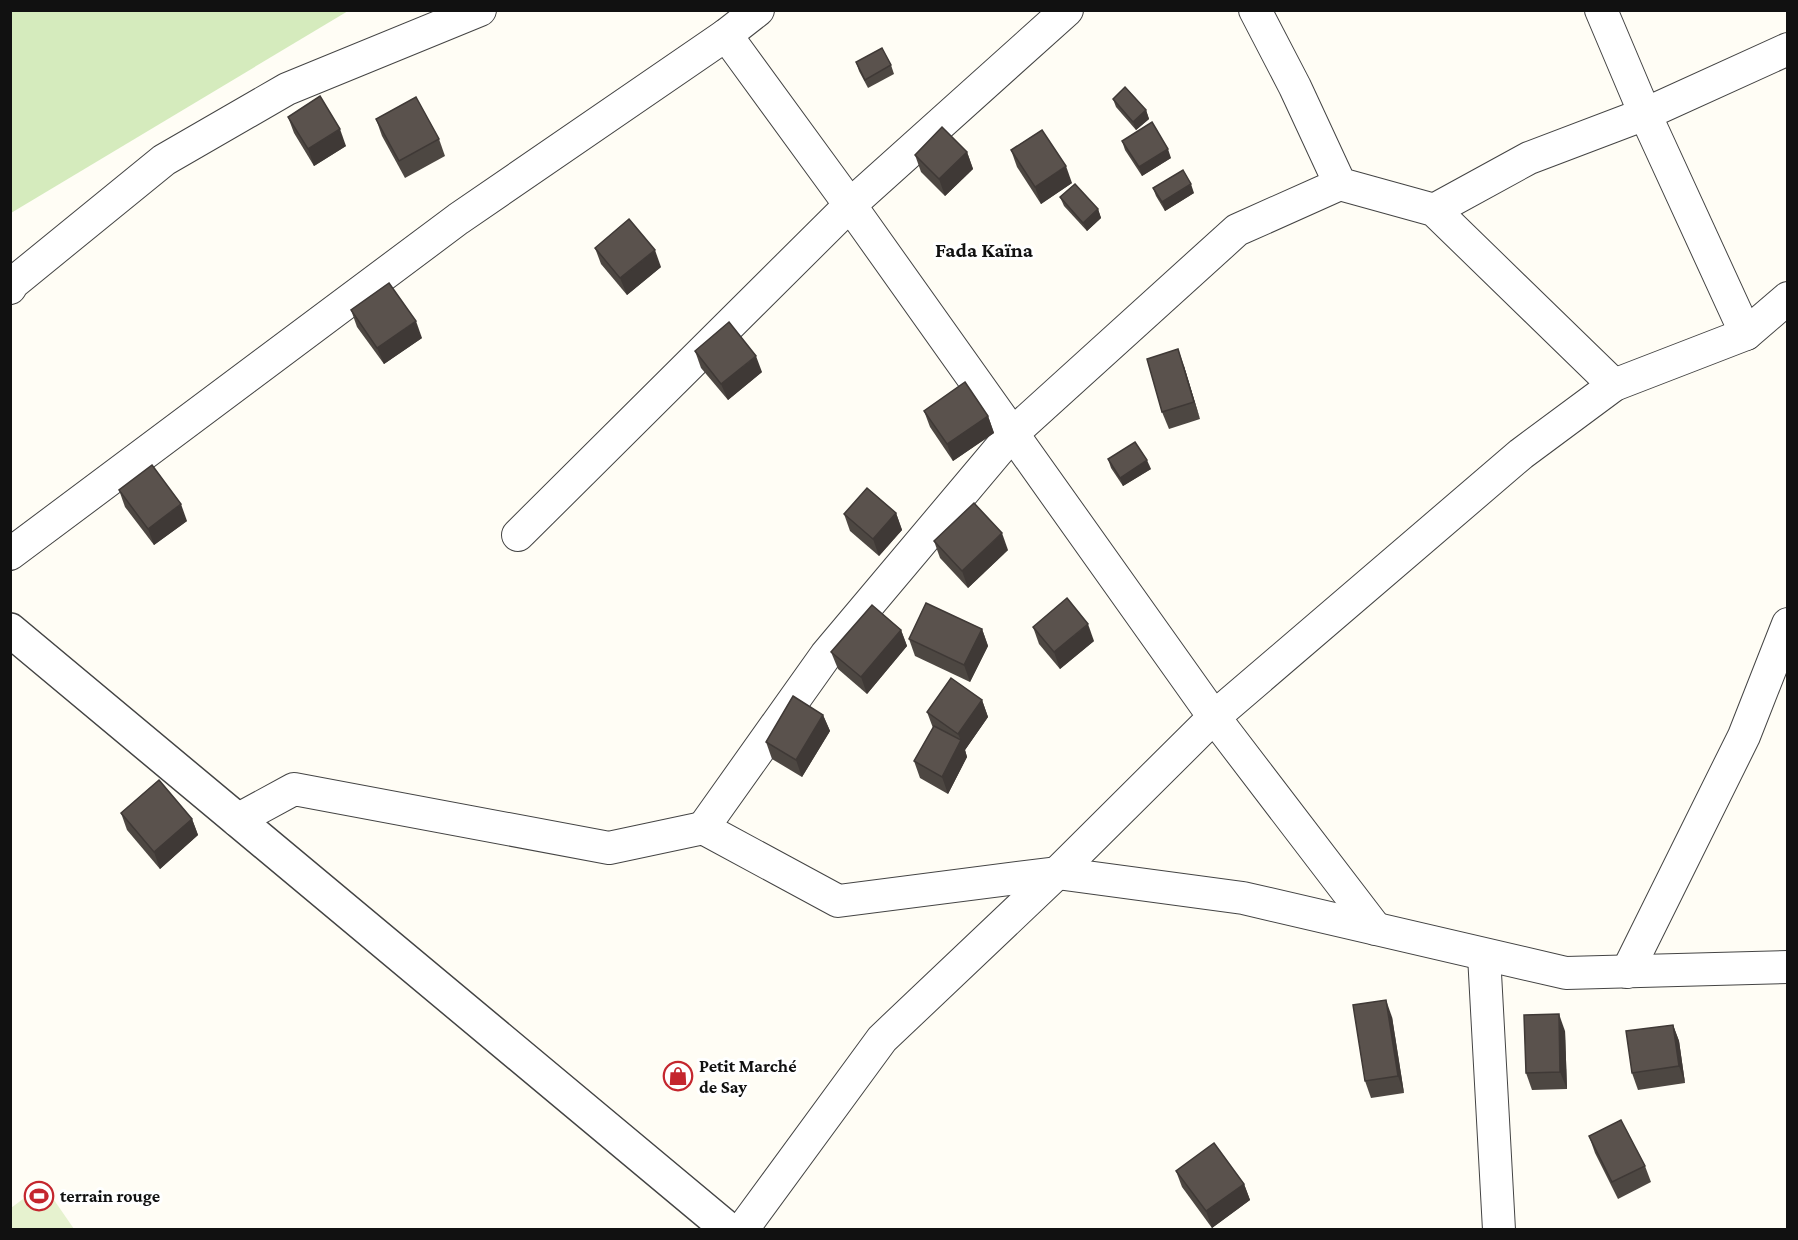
<svg xmlns="http://www.w3.org/2000/svg" width="1798" height="1240" font-family="'Crimson Pro',serif">
<style>
.green{fill:#d5ebbd}
.pitch{fill:#e6f2cf}
.lines{fill:none;stroke-linecap:round;stroke-linejoin:round}
.minor-casing{stroke:#444;stroke-width:34}
.tertiary-casing{stroke:#444;stroke-width:36}
.minor{stroke:#fff;stroke-width:32}
.tertiary{stroke:#fff;stroke-width:33}
.wall{fill:#4d4742}
.shaded-wall{fill:#3f3936}
.building{fill:#5a524d;stroke:#3f3936;stroke-width:1.5}
.labels{text-anchor:middle;stroke-width:6;stroke-linejoin:round;paint-order:stroke}
.poi-label{font-size:18px;font-weight:bold;fill:#111;stroke:#fff;text-anchor:start}
.quarter-label{font-size:21px;font-weight:bold;fill:#111;stroke:#fff}
</style>
<rect width="100%" height="100%" fill="#fffdf5"/>
<polygon class="green" points="11,10 348,10 348,11 11,213"/>
<polygon class="pitch" points="43,1184 74,1229 11,1229 11,1208"/>
<g class="lines">
<g class="minor-casing">
<g id="minor">
<polyline points="1255,10 1295,87 1340,184 1434,210 1614,385"/>
<polyline points="1601,10 1645,114 1746,334"/>
<polyline points="726,35 850,205 1214,717 1376,929"/>
<polyline points="1434,210 1529,158 1645,114 1788,49"/>
<polyline points="10,288 13,283 164,160 287,89 480,10"/>
<polyline points="518,535 850,205 1067,10"/>
<polyline points="10,554 458,219 726,35 758,10"/>
<polyline points="237,820 294,789 609,848 703,828 838,901 1057,873 1243,898 1566,973 1788,967"/>
<polyline points="703,828 826,655 1012,434 1237,230 1340,184"/>
<polyline points="1484,955 1499,1230"/>
<polyline points="1627,972 1744,736 1788,624"/>
<polyline points="742,1230 882,1039 1057,873 1214,717 1521,454 1614,385 1746,334 1788,298"/>
</g>
</g>
<g class="tertiary-casing">
<polyline id="tertiary" points="10,630 729,1230"/>
</g>
<use href="#minor" class="minor"/>
<use href="#tertiary" class="tertiary"/>
</g>
<g class="wall">
<polygon points="856,62 891,65 894,74 868,88 859,71"/>
<polygon points="1113,99 1146,110 1149,119 1136,130 1116,107"/>
<polygon points="288,117 346,146 314,166 294,133"/>
<polygon points="376,119 439,139 445,156 405,178 382,136"/>
<polygon points="1122,141 1171,158 1142,176 1125,150"/>
<polygon points="1011,150 1072,183 1041,204 1017,167"/>
<polygon points="967,152 973,169 945,196 921,172 915,155"/>
<polygon points="1153,188 1194,193 1165,211 1156,196"/>
<polygon points="1060,197 1098,209 1101,218 1087,231 1064,206"/>
<polygon points="595,248 661,267 627,295 601,264"/>
<polygon points="351,310 422,338 384,364 357,327"/>
<polygon points="695,351 762,372 728,400 701,368"/>
<polygon points="1184,366 1200,419 1169,429 1162,412"/>
<polygon points="924,411 988,416 994,433 953,461 930,427"/>
<polygon points="1108,459 1151,469 1123,486 1111,468"/>
<polygon points="119,490 187,521 154,545 125,507"/>
<polygon points="896,513 902,530 879,556 850,531 844,514"/>
<polygon points="934,541 1008,550 968,588 940,558"/>
<polygon points="1033,627 1094,641 1060,669 1039,644"/>
<polygon points="982,629 988,646 970,682 915,656 909,639"/>
<polygon points="901,630 907,646 867,694 838,669 831,652"/>
<polygon points="982,700 988,717 965,750 967,757 948,794 920,778 914,761 933,728 927,712"/>
<polygon points="823,715 830,731 802,777 772,759 766,742"/>
<polygon points="121,813 192,819 198,835 160,869 127,830"/>
<polygon points="1392,1017 1404,1093 1371,1098 1365,1081"/>
<polygon points="1673,1025 1679,1041 1685,1083 1638,1090 1632,1073"/>
<polygon points="1565,1031 1567,1089 1532,1090 1526,1073"/>
<polygon points="1589,1136 1645,1166 1651,1182 1618,1199 1595,1153"/>
<polygon points="1176,1171 1244,1184 1250,1200 1212,1228 1182,1187"/>
</g>
<g class="shaded-wall">
<polygon points="1146,110 1149,119 1136,130 1133,122"/>
<polygon points="340,129 346,146 314,166 308,149"/>
<polygon points="1168,149 1171,158 1142,176 1139,167"/>
<polygon points="967,152 973,169 945,196 939,179"/>
<polygon points="1066,166 1072,183 1041,204 1035,187"/>
<polygon points="1191,184 1194,193 1165,211 1162,202"/>
<polygon points="1098,209 1101,218 1087,231 1083,223"/>
<polygon points="655,250 661,267 627,295 620,278"/>
<polygon points="416,321 422,338 384,364 377,348"/>
<polygon points="1178,349 1184,366 1200,419 1194,402"/>
<polygon points="756,356 762,372 728,400 721,384"/>
<polygon points="988,416 994,433 953,461 947,444"/>
<polygon points="1147,460 1151,469 1123,486 1120,478"/>
<polygon points="181,504 187,521 154,545 148,529"/>
<polygon points="896,513 902,530 879,556 873,539"/>
<polygon points="1002,533 1008,550 968,588 962,571"/>
<polygon points="1088,624 1094,641 1060,669 1054,652"/>
<polygon points="982,629 988,646 970,682 964,665"/>
<polygon points="901,630 907,646 867,694 861,677"/>
<polygon points="982,700 988,717 965,750 967,757 948,794 942,777 961,741 958,734"/>
<polygon points="823,715 830,731 802,777 796,760"/>
<polygon points="192,819 198,835 160,869 154,852"/>
<polygon points="1386,1000 1392,1017 1404,1093 1398,1076"/>
<polygon points="1559,1014 1565,1031 1567,1089 1560,1072"/>
<polygon points="1673,1025 1679,1041 1685,1083 1679,1066"/>
<polygon points="1244,1184 1250,1200 1212,1228 1206,1211"/>
</g>
<g class="building">
<polygon points="882,48 891,65 865,80 856,62"/>
<polygon points="1125,87 1146,110 1133,122 1113,99"/>
<polygon points="320,96 340,129 308,149 288,117"/>
<polygon points="416,97 439,139 399,161 376,119"/>
<polygon points="1152,122 1168,149 1139,167 1122,141"/>
<polygon points="942,127 967,152 939,179 915,155"/>
<polygon points="1042,130 1066,166 1035,187 1011,150"/>
<polygon points="1183,170 1191,184 1162,202 1153,188"/>
<polygon points="1075,184 1098,209 1083,223 1060,197"/>
<polygon points="629,219 655,250 620,278 595,248"/>
<polygon points="389,283 416,321 377,348 351,310"/>
<polygon points="729,322 756,356 721,384 695,351"/>
<polygon points="1178,349 1194,402 1162,412 1147,359"/>
<polygon points="965,382 988,416 947,444 924,411"/>
<polygon points="1135,442 1147,460 1120,478 1108,459"/>
<polygon points="152,465 181,504 148,529 119,490"/>
<polygon points="867,488 896,513 873,539 844,514"/>
<polygon points="974,503 1002,533 962,571 934,541"/>
<polygon points="1067,598 1088,624 1054,652 1033,627"/>
<polygon points="926,603 982,629 964,665 909,639"/>
<polygon points="872,605 901,630 861,677 831,652"/>
<polygon points="951,678 982,700 958,734 927,712"/>
<polygon points="793,696 823,715 796,760 766,742"/>
<polygon points="934,726 961,740 942,777 914,761"/>
<polygon points="159,780 192,819 154,852 121,813"/>
<polygon points="1386,1000 1398,1076 1365,1081 1353,1005"/>
<polygon points="1559,1014 1560,1072 1526,1073 1524,1015"/>
<polygon points="1673,1025 1679,1066 1632,1073 1626,1031"/>
<polygon points="1621,1120 1645,1166 1612,1182 1589,1136"/>
<polygon points="1214,1143 1244,1184 1206,1211 1176,1171"/>
</g>
<defs>
<g id="shop-ring" transform="scale(1.5)"><circle r="9.5" fill="#fff" stroke="#c4262e" stroke-width="1.5"/><path d="M-5-2.5h2.3a2.7 3.5 0 0 1 5.4 0H5L5.5 6h-11ZM-1.5-2.5h3a1.5 2.3 0 0 0-3 0Z" fill="#c4262e"/></g>
<g id="stadium-ring" transform="scale(1.5)"><circle r="9.5" fill="#fff" stroke="#c4262e" stroke-width="1.5"/><path d="M0-5a6.5 5 0 1 0 0 10a6.5 5 0 1 0 0-10ZM-3.5-1.8h7v3.6h-7Z" fill="#c4262e"/></g>
</defs>
<g fill-rule="evenodd">
<use href="#shop-ring" x="678" y="1076"/>
<use href="#stadium-ring" x="39" y="1196"/>
</g>
<g class="labels">
<g class="poi-label">
<text x="699" y="1072">Petit Marché<tspan x="699" dy="21">de Say</tspan></text>
<text x="60" y="1202">terrain rouge</text>
</g>
<g class="quarter-label">
<text x="984" y="257">Fada Kaïna</text>
</g>
</g>
<rect width="1798" height="1240" fill="none" stroke="#111111" stroke-width="24"/>
</svg>
